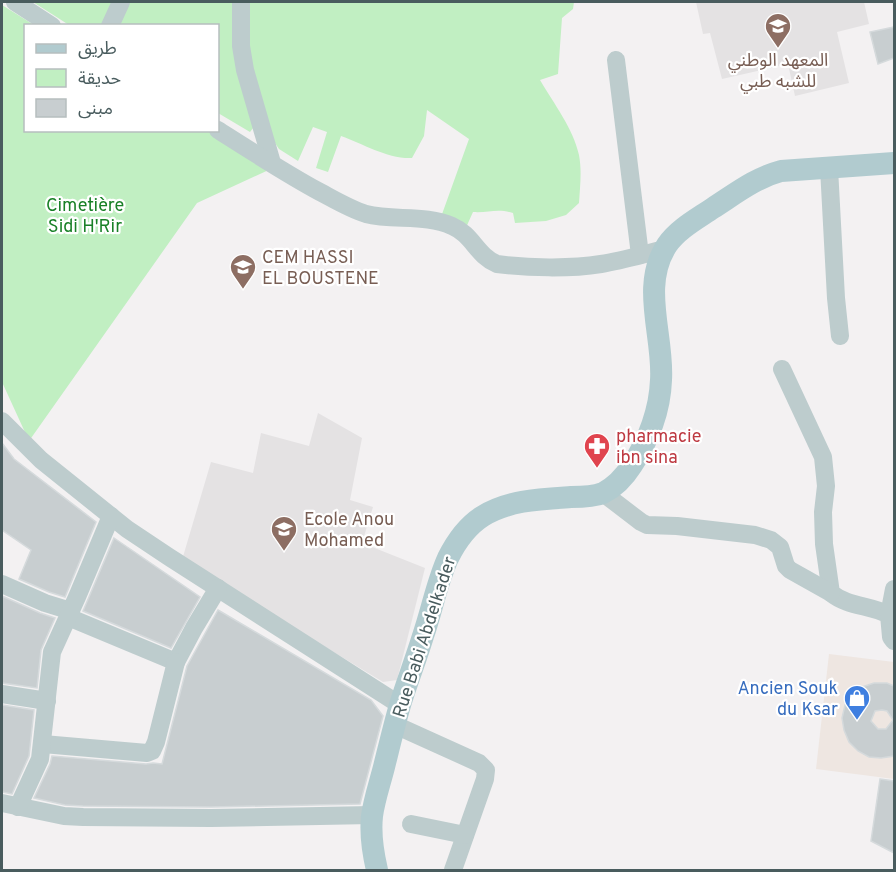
<svg xmlns="http://www.w3.org/2000/svg" width="896" height="872" font-family="Overpass,'Noto Sans Arabic',sans-serif">
<style>
.commercial{fill:#eee6e1}
.education{fill:#e4e2e3}
.green{fill:#c1efc2}
.building{fill:#c8ced0;stroke:#d5dadc;stroke-width:1.5;fill-rule:evenodd}
.lines{fill:none;stroke-linecap:round;stroke-linejoin:round}
.minor{stroke:#bdcccd;stroke-width:18}
.major{stroke:#b1cbcf;stroke-width:22}
.labels{text-anchor:middle;stroke-width:4.5;stroke-linejoin:round;paint-order:stroke}
.education-label{font-size:18px;fill:#785e54;stroke:#fff;text-anchor:start}
.park-label{font-size:18px;fill:#198027;stroke:#fff}
.health-label{font-size:18px;fill:#be3a42;stroke:#fff;text-anchor:start}
.street-label{font-size:18px;fill:#495c5e;stroke:#fff}
.shop-label{font-size:18px;fill:#366cbe;stroke:#fff;text-anchor:end}
</style>
<rect width="100%" height="100%" fill="#f3f1f2"/>
<polygon class="commercial" points="829,654 894,662 894,779 816,769"/>
<g class="education">
<polygon points="696,2 864,2 869,24 837,32 849,83 795,96 788,64 722,79 710,33 703,34"/>
<polygon points="318,413 362,438 350,500 373,507 362,543 425,568 397,680 383,682 182,560 211,462 253,473 261,433 309,446"/>
</g>
<g class="green">
<polygon points="33,2 117,2 105,26 69,25"/>
<polygon points="126,2 236,2 257,123 250,132 218,113 218,26 115,26"/>
<path d="M246 2H574L573 9 562 18 558 74 540 80C554 104 573 128 579 155 582 171 580 187 579 203L566 215 546 221 515 223 513 213C497 208 489 213 473 212L464 232 441 217 469 139 427 110 424 136 412 158C387 159 364 144 341 136L328 172 316 168 327 132 313 127 298 161 279 149 267 131 247 65Z"/>
<polygon points="2,5 34,25 26,26 26,130 209,131 273,168 197,203 29,441 2,382"/>
</g>
<g class="building">
<polygon points="894,27 894,58 878,64 870,32"/>
<polygon points="2,443 14,459 96,522 65,597 49,592 19,579 31,550 2,530"/>
<polygon points="114,538 200,597 171,648 83,611"/>
<polygon points="2,596 40,613 55,618 41,650 37,688 2,683"/>
<polygon points="218,610 371,700 383,716 360,804 211,807 83,806 65,805 34,798 50,764 52,756 146,764 153,763 162,764 187,666"/>
<path d="M874 683H887L894 686V756L881 758 869 757 858 751 849 742 844 730 842 718 845 705 852 695 862 687ZM882 710 887 711 893 720 886 729H878L871 721 875 711Z"/>
<polygon points="2,705 34,710 29,756 12,794 2,792"/>
<polygon points="880,779 894,781 894,853 871,841"/>
</g>
<g class="lines">
<g class="minor">
<polyline points="15,2 52,26"/>
<polyline points="241,2 241,46 245,70 272,163"/>
<polyline points="110,26 121,2"/>
<polyline points="616,60 640,255"/>
<path d="M218 130C251 151 285 173 320 192 335 200 350 209 366 214 393 221 426 214 452 226 473 235 476 255 497 264 528 268 570 269 601 264 622 261 644 254 665 249"/>
<polyline points="829,168 836,298 840,336"/>
<path d="M782 369 823 457 826 486 823 512 824 544 831 593C848 607 871 605 889 615L891 637 894 641"/>
<polyline points="2,421 41,460 127,529 169,557 400,705"/>
<polyline points="603,493 641,522 647,525 677,526 755,535 771,540 780,547 786,566 790,570 831,593"/>
<polyline points="2,584 45,603 71,611"/>
<polyline points="889,615 894,589"/>
<polyline points="68,617 176,662 194,628 218,588"/>
<polyline points="2,694 47,701"/>
<polyline points="395,725 479,763 486,770 485,779 453,870"/>
<polyline points="43,744 147,753 152,751 156,742 176,662"/>
<polyline points="2,803 64,816 83,817 211,818 372,815"/>
<polyline points="18,807 40,759 52,652 77,597 111,516"/>
<polyline points="411,824 465,835"/>
</g>
<path class="major" d="M377 870C373 853 370 835 372 816 374 800 380 783 384 767 389 747 394 726 400 705 407 682 416 659 423 636 432 610 437 582 448 558 456 542 467 526 483 516 509 500 541 499 571 497 581 497 593 497 603 493 615 487 625 476 632 465 649 440 660 409 661 380 664 336 640 286 667 245 678 229 697 219 713 208 735 194 755 178 781 171L894 163"/>
</g>
<defs>
<g id="university-pin" transform="scale(1.35)"><path d="M0 17L-7.5 6A9.5 9.5 0 1 1 7.5 6Z" fill="#8d6e63" stroke="#fff"/><path d="M0-5L7-2L0 1L-7-2ZM-4 1L0 2.5L4 1V4Q0 6-4 4Z" fill="#fff"/></g>
<g id="school-pin" transform="scale(1.35)"><path d="M0 17L-7.5 6A9.5 9.5 0 1 1 7.5 6Z" fill="#8d6e63" stroke="#fff"/><path d="M0-5L7-2L0 1L-7-2ZM-4 1L0 2.5L4 1V4Q0 6-4 4Z" fill="#fff"/></g>
<g id="pharmacy-pin" transform="scale(1.35)"><path d="M0 17L-7.5 6A9.5 9.5 0 1 1 7.5 6Z" fill="#e0444e" stroke="#fff"/><path d="M-2-6h4v4h4v4h-4v4h-4v-4h-4v-4h4Z" fill="#fff"/></g>
<g id="shop-pin" transform="scale(1.35)"><path d="M0 17L-7.5 6A9.5 9.5 0 1 1 7.5 6Z" fill="#3f7fe0" stroke="#fff"/><path d="M-5-2.5h2.3a2.7 3.5 0 0 1 5.4 0H5L5.5 6h-11ZM-1.5-2.5h3a1.5 2.3 0 0 0-3 0Z" fill="#fff"/></g>
</defs>
<g fill-rule="evenodd">
<use href="#university-pin" x="778" y="26"/>
<use href="#school-pin" x="243" y="267"/>
<use href="#pharmacy-pin" x="597" y="446"/>
<use href="#school-pin" x="284" y="529"/>
<use href="#shop-pin" x="857" y="698"/>
</g>
<g class="labels">
<g class="education-label">
<text x="778" y="66" text-anchor="middle">المعهد الوطني<tspan x="778" dy="21">للشبه طبي</tspan></text>
<text x="262" y="263">CEM HASSI<tspan x="262" dy="21">EL BOUSTENE</tspan></text>
<text x="304" y="525">Ecole Anou<tspan x="304" dy="21">Mohamed</tspan></text>
</g>
<g class="park-label">
<text x="85" y="211">Cimetière<tspan x="85" dy="21">Sidi H'Rir</tspan></text>
</g>
<g class="health-label">
<text x="616" y="442">pharmacie<tspan x="616" dy="21">ibn sina</tspan></text>
</g>
<g class="street-label">
<text transform="translate(424 637) rotate(-72)" y="6">Rue Babi Abdelkader</text>
</g>
<g class="shop-label">
<text x="838" y="694">Ancien Souk<tspan x="838" dy="21">du Ksar</tspan></text>
</g>
</g>
<rect width="896" height="872" fill="none" stroke="#495c5e" stroke-width="6"/>
<rect x="24" y="24" width="195" height="108" fill="#ffffff" stroke="#b6bebf" stroke-width="1.5"/>
<rect x="36" y="44" width="30" height="9" fill="#b1cbcf" stroke="#b6bebf" stroke-width="1.5"/>
<text x="78" y="54" font-size="18" fill="#495c5e">طريق</text>
<rect x="36" y="69" width="30" height="18" fill="#c1efc2" stroke="#b6bebf" stroke-width="1.5"/>
<text x="78" y="84" font-size="18" fill="#495c5e">حديقة</text>
<rect x="36" y="99" width="30" height="18" fill="#c8ced0" stroke="#b6bebf" stroke-width="1.5"/>
<text x="78" y="114" font-size="18" fill="#495c5e">مبنى</text>
</svg>
